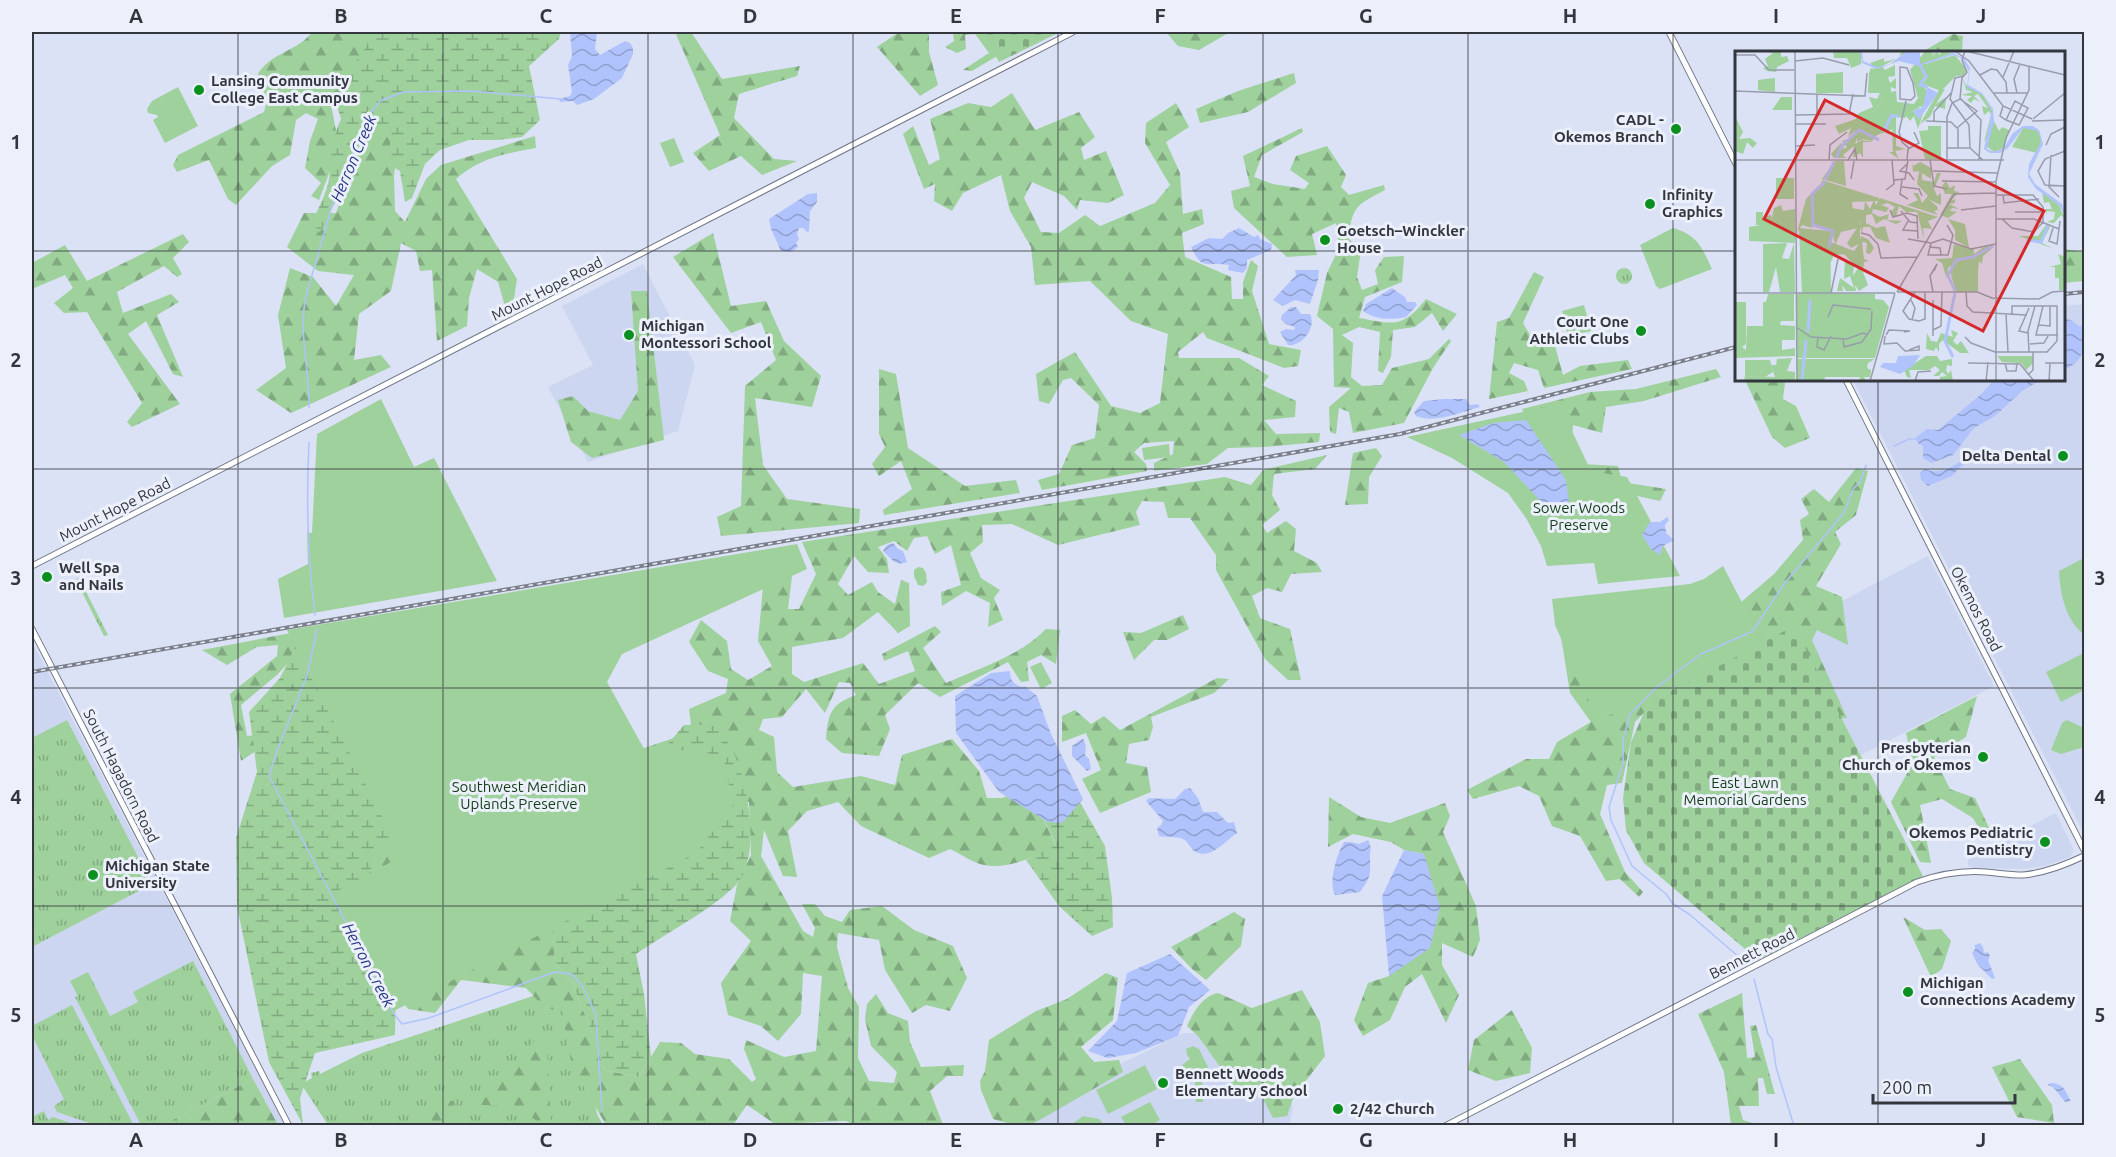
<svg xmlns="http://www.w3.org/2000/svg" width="2116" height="1157" font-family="Ubuntu,sans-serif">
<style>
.built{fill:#cdd6f0}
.grass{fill:url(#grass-tufts)}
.forest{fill:url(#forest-firs)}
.wetland{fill:url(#wetland-marsh)}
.cemetery{fill:url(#cemetery-stones)}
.park{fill:#9ed19c}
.water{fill:url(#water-waves)}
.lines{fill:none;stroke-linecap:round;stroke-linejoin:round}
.stream{stroke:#b0c3fc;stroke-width:1.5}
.secondary-casing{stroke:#707687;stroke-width:7}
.secondary{stroke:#fff;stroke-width:5}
.rail-casing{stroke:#7b808c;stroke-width:4}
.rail{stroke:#ebf0fb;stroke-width:1.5;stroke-dasharray:4.5;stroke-linecap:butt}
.grid{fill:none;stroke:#34363e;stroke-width:1.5;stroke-opacity:0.55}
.poi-dot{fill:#0b9020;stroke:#ebf0fb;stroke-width:2}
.labels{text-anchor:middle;stroke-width:6;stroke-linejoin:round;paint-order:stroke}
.poi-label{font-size:15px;font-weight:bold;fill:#34363e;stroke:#ebf0fb;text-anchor:start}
.street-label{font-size:15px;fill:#34363e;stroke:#ebf0fb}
.park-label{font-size:15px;fill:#143d16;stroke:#ebf0fb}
.water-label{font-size:16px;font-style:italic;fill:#253484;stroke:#ebf0fb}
.inset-river{fill:none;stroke:#b0c3fc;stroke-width:3}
.inset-road{fill:none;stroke:#989dac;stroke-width:1.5}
.view{fill:#d62828;fill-opacity:0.15;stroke:#d62828;stroke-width:3}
.inset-edge{fill:none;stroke:#34363e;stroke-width:3}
.neatline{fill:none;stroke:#34363e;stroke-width:2}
.grid-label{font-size:20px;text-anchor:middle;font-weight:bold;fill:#34363e}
</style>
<defs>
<pattern id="grass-tufts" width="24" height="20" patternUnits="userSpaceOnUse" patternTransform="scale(1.5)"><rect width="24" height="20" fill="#9ed19c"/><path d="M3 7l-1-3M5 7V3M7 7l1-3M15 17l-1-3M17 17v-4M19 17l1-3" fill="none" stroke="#82aa81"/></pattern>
<pattern id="forest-firs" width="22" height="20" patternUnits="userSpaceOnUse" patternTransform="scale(1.5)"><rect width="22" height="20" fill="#9ed19c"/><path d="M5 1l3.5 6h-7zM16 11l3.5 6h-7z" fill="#82aa81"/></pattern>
<pattern id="wetland-marsh" width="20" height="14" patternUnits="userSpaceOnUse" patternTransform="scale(1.5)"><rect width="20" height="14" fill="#9ed19c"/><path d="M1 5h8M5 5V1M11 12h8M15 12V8" fill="none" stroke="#82aa81"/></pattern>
<pattern id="cemetery-stones" width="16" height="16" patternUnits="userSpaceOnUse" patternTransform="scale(1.5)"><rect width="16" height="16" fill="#9ed19c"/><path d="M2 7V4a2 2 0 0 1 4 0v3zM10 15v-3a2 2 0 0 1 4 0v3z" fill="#82aa81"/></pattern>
<pattern id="water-waves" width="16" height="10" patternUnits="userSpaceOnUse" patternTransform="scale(1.5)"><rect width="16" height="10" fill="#b0c3fc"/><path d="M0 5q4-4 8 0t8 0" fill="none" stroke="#909fcd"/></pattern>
</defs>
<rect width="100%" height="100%" fill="#dbe2f5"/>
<g class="built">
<polygon points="643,264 695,365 678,431 588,462 548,387 593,365 562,306"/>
<polygon points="2084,304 2084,834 1853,380 2064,380 2064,306"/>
<polygon points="1928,556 1994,686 1861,755 1794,626"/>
<polygon points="32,642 276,1108 285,1125 32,1125"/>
<polygon points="2056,813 2073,848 2073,852 2070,857 2045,866 2023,869 1973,868 1968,865 1968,860 1978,853"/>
<polygon points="1184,1033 1196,1033 1288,1097 1293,1108 1289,1125 1036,1126 1038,1118 1120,1064"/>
</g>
<g class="grass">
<circle cx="1624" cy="276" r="8"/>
<polygon points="918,567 923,568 926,573 927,582 923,586 918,585 914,576 914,570"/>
<polygon points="79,578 108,635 104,636 76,580"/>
<polygon points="67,720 152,884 32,947 32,738"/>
<polygon points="193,961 253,1079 163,1125 141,1125 75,997 78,996 70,981 88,972 110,1016 138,1002 133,992"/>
<polygon points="554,989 575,1006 597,1114 603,1125 328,1125 301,1084 312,1078 311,1073 319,1071 320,1074 362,1053"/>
<polygon points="72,1005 133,1124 130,1125 95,1125 57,1112 54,1106 64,1099 32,1035 32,1026"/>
<polygon points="44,1111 48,1120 53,1117 76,1125 32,1125 32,1117"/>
</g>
<g class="forest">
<path d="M312 32H504L400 133 394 175 395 211 405 222 426 179 441 165 535 136 536 148C507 153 479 158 456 179L517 279 514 298 506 310 498 282 477 269 469 298 467 326 437 341 432 270 420 271 416 251 401 243 391 291 359 314 354 360 381 355 391 367 291 413 256 390 286 368 278 315 290 268 313 277 336 306 354 275 318 271 287 247 304 213H336L372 113 368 68 331 104 339 147 319 200 311 196 321 183 305 168 310 141 318 119 306 113 296 120 290 155 272 166 236 205 228 199 209 160 177 172 173 165 178 155 264 112 267 101 258 74C271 52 299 51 312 32Z"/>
<polygon points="675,32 691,32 722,79 800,66 797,76 739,94 734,118 774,159 797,161 762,175 741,156 709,171 693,153 720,135"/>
<polygon points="899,32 934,32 929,33 929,52 938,85 920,96 877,47"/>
<polygon points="953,32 1007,32 1014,46 972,71 963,70 989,53 975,34 965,35 966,49 957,53 945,47 954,41"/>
<polygon points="1166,32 1230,32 1199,50 1178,46"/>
<polygon points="1953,34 1963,36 1962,52 1922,52"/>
<polygon points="1294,73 1296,83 1248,112 1200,123 1196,109 1238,91"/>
<polygon points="1012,93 1035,130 1079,112 1095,137 1081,148 1084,160 1106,151 1124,195 1108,203 1080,200 1077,210 1064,196 1032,182 1024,198 1041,232 1059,233 1085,215 1100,226 1155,203 1170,185 1145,143 1146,123 1176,103 1189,127 1166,142 1180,173 1183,214 1202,209 1204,224 1182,233 1185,257 1231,277 1232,299 1243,299 1243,282 1251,260 1258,266 1252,291 1269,344 1301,350 1298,366 1284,368 1207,338 1203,332 1178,352 1179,358 1239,358 1269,376 1262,385 1296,401 1295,417 1264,420 1276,434 1320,433 1319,442 1264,447 1228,448 1207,464 1154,471 1154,463 1173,454 1174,441 1144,443 1134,452 1146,464 1147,471 1042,490 1038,480 1059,474 1072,445 1095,438 1099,405 1071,378 1063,380 1049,404 1039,401 1036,374 1075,352 1111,406 1140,413 1160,403 1168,334 1131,321 1090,281 1035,285 1031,247 1010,211 1001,175 963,193 952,211 934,201 935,184 924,189 903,134 913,126 929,165 940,159 930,119 968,103 991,107"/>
<path d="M1302 128 1303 132 1262 155 1254 177 1273 184 1305 189 1309 183 1290 170 1296 156 1327 146 1346 175 1341 187 1349 195 1384 185 1385 190C1357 205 1353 205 1348 238L1361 250 1357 277 1362 290 1378 284 1375 270 1384 257 1404 256 1402 282 1365 297 1359 318C1394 324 1402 329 1426 299L1457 314 1443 331 1432 313 1415 327 1393 330 1391 357 1383 373 1378 371 1380 332 1359 327 1342 335 1353 343 1351 377 1362 386 1382 385 1392 368 1429 359 1449 339 1451 341 1433 368 1404 423 1353 433 1349 412 1339 408 1336 434 1330 432 1329 407 1351 388 1334 387 1333 329 1317 316 1327 273 1339 248 1336 223 1312 234 1317 255 1287 257 1234 208 1231 191 1250 186 1243 156Z"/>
<polygon points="713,233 731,306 766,301 784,341 821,376 812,407 755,398 763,465 787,499 860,509 859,523 721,536 717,517 741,506 745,386 776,360 761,322 731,333 673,257"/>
<polygon points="183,234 189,242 173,258 182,274 177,277 164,266 117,292 123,313 171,294 179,302 157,315 183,377 173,374 146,321 128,334 180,404 132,427 127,422 142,403 87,312 64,313 54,303 73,288 65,275 32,289 32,263 65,245 87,281"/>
<polygon points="2064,249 2084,252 2084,281 2064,283"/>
<polygon points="1534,272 1544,277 1523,323 1534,342 1555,346 1563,375 1580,366 1628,360 1632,369 1544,388 1538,370 1514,363 1509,373 1524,381 1528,391 1489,399 1497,322 1509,318"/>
<polygon points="631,291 647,291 664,440 592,458 571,442 558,400 573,396 588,411 620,420 638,391"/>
<polygon points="879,369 896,374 908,448 965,486 1016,480 1020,493 884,515 883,510 912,489 901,461 879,476 872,464 885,447 879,434"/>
<polygon points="1716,369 1721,377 1644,401 1606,407 1602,433 1573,425 1571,451 1582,464 1618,466 1622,482 1666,489 1660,501 1566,480 1526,420 1522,409 1590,392 1636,389"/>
<polygon points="1745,380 1784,380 1785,383 1783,399 1796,406 1810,438 1785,448 1772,437"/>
<polygon points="1376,448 1382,456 1369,477 1368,504 1345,505 1353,453"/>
<path d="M1327 455 1315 469 1274 474 1272 495 1280 510 1262 525 1267 533 1286 521 1296 529 1294 551 1317 563 1322 572 1291 574 1282 592 1267 588 1252 596 1260 618 1290 629 1301 680H1288L1265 659 1216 570V555L1190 518H1168L1164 502 1142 501 1136 512 1140 525 1058 545 1012 524 982 525 983 542 970 553 981 578 1000 590 994 598 1003 620 988 627 990 603 966 591 942 606 941 592 961 585 951 545 935 554 927 536 914 538 907 551 894 541 878 547 887 559 889 573 868 572 854 556 838 584 848 595 872 582 878 592 895 604 901 580 909 583 910 626 898 633 878 612 843 638 792 647V674L804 682 863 663 879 684 915 671 908 651 884 661 882 654 935 626 941 632 923 648 946 683C979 668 1020 656 1046 629L1060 630 1056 664 1041 655 1027 662 1029 681 1021 682 1008 662 940 697 918 683 885 715 890 729 879 756 842 753 826 739C828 713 831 704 856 695L850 683 839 682 825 713 806 689 782 717 763 719 759 730 774 737 777 772 793 787 861 776 895 785 902 755 952 739 979 771 987 798H1003L1027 784 1056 846C1035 856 1009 870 984 865 973 863 961 854 950 849L929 858 861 826 838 802 807 811 788 831 797 877 783 876 764 830 761 856 803 931 813 937 815 928 802 904H815L825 916 842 922 850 910 882 906 914 930 953 946 967 978 950 1011 926 1005 912 1013 885 970 879 940 838 933 837 947 848 988 859 1007 858 1058 869 1081 894 1083 897 1072 871 1046 865 1019 867 1004 876 994 888 1013 908 1021 910 1042 921 1067 964 1065 963 1076H947L930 1091 943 1125H857L845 1121 775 1124 747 1105 733 1125H606L572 1067 562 1011 545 1008 526 988 461 980 435 1013 408 1009 341 914 338 877 400 817 546 808 555 963 572 982 595 1040 604 1070 639 1077 660 1042 681 1043 695 1054 729 1059 752 1082 756 1079 744 1049 746 1040 784 1057 816 1051 822 976 803 973 801 1014 778 1041 761 1026 728 1015 721 983 751 941 730 921 737 885 751 855 749 802 677 792 620 729 644 748 692 732 689 709 726 693 728 679 708 671 689 642 701 620 727 641 731 669 748 680 772 666 758 641 764 576H792L788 609H799L816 574 802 542 1225 477 1251 485 1263 470Z"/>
<polygon points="1856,468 1868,471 1856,515 1835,532 1841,544 1816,586 1842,597 1848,645 1817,630 1812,640 1847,718 1831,719 1673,683 1635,722 1622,783 1607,785 1600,814 1625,872 1643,892 1639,897 1620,879 1606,881 1580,836 1552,826 1539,796 1519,786 1473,799 1467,790 1526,759 1549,759 1557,742 1591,722 1570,693 1559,624 1740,603 1774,574 1803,540 1800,520 1809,514 1801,499 1814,489 1829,502"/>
<polygon points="1183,615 1189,629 1167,640 1154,640 1134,660 1123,632 1141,633"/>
<polygon points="296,632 303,646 278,674 241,705 247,736 271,733 270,741 241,761 230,694 277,656 278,645 257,647 227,665 202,650"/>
<polygon points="1217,678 1229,679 1214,693 1151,717 1153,727 1149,740 1129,744 1126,763 1147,767 1151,792 1100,813 1082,779 1101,770 1086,733 1062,742 1062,716 1075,710 1091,724 1104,716 1120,730"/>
<polygon points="1977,696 1966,737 1934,757 1950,789 1975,798 1992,834 1985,839 1973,818 1942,799 1920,805 1931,863 1920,862 1891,802 1913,763 1906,733"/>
<polygon points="1329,797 1361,817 1390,823 1445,803 1450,816 1443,832 1476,906 1480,940 1473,957 1442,943 1442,965 1459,995 1446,1023 1422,974 1405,987 1390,1020 1363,1036 1354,1020 1368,983 1389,976 1424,854 1404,850 1391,842 1353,834 1328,847"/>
<polygon points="1234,912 1245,919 1241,946 1206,980 1192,969 1171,947"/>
<polygon points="1903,917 1925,930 1941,929 1951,941 1942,969 1931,977"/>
<polygon points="1106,973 1118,978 1113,1020 1081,1047 1094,1062 1119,1060 1123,1072 1031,1125 1015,1125 993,1119 981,1090 980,1081 985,1071 989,1040 1036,1011 1067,999"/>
<path d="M1302 990 1320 1022 1325 1056 1294 1096 1287 1116 1273 1118 1263 1099 1235 1088 1198 1036 1187 1026C1193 1013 1202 996 1218 993L1252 1008Z"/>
<polygon points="1742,993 1747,1058 1755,1057 1750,1026 1756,1025 1775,1094 1767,1094 1763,1078 1758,1078 1759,1106 1739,1106 1743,1120 1759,1125 1731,1125 1724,1072 1698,1014"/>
<polygon points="1512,1010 1532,1048 1530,1073 1496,1081 1468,1070 1474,1040"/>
<polygon points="535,1039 547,1048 551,1125 539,1125 537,1121 514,1105 474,1105 476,1100 521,1065"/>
<polygon points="2020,1059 2052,1105 2054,1123 2017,1117 1992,1067"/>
<polygon points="253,1079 278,1125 163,1125"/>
<polygon points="427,1100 453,1101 453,1111 443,1125 423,1125 426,1121"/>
</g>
<g class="wetland">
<path d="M358 32H561L559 39 529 66 540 120 522 137 498 140H469L440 150 425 164 412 198 405 202 400 171 390 165V133L374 121 362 140 338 197 320 232 310 227C322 199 335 182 328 151L336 142V131L341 119 333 93C344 76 358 62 367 44Z"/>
<polygon points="300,637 434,812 375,857 360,900 396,973 395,1035 315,1053 300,1098 303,1125 269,1062 237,906 236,838 257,772 249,712 280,678"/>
<path d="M716 724C721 733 728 742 733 751 748 783 763 859 734 887 705 914 669 931 636 954L644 994 651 1057 639 1077 604 1070 595 1040 572 982 555 963 548 868 646 770 684 725Z"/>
<polygon points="1077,797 1105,846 1112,898 1113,927 1092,936 1059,906 1026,860 1056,845 1042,815"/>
</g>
<g class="cemetery">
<polygon points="983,32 1060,32 999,62"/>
<polygon points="1794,626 1923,876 1758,960 1644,863 1626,830 1623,798 1631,742 1648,703"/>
</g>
<g class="park">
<polygon points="178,87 198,126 165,143 153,120 158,117 157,115 148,113 147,109 152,101"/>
<polygon points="674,138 684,162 670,167 660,143"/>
<path d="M1673 228C1698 235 1702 248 1712 269L1660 289 1656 286 1640 245Z"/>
<polygon points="1584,305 1591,331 1568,336 1562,311"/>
<polygon points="381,399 414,467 434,458 497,581 284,618 278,579 308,564 307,532 312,533 317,434"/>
<polygon points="1559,404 1591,471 1627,477 1680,576 1598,584 1594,563 1547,566 1541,546 1526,518 1508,493 1452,458 1407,437"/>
<polygon points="1169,444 1170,457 1144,460 1142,448"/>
<polygon points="797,544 807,569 622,654 607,682 648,756 696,748 724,760 733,805 696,853 390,1013 332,894 402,856 287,630"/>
<path d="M2084 558V634C2065 621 2060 592 2059 571Z"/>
<polygon points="1723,566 1763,643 1648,703 1597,719 1555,625 1552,599 1690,584 1704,579"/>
<polygon points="2084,653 2084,690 2061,702 2046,672"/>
<polygon points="1041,662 1052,683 1041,689 1030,667"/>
<polygon points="2067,720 2084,728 2084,747 2061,754 2051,750 2062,723"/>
<polygon points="1193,1046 1199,1049 1212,1075 1203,1079 1194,1071 1187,1074 1182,1065 1190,1059 1187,1055 1186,1049"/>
<polygon points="1145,1065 1157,1089 1108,1114 1096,1090"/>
<polygon points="1195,1082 1202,1082 1203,1102 1196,1102"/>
<polygon points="1150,1102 1160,1120 1151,1125 1126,1125 1121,1117"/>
<polygon points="1083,1116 1099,1119 1104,1125 1071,1125"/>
</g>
<g class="water">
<polygon points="570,32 597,32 595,49 600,55 625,41 630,43 633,48 633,54 622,78 594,99 577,105 573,101 560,102 559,99 570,96 572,92 568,65 572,56"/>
<polygon points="817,193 817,202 810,211 809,231 807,232 803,228 799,228 797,234 799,239 796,243 798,247 791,252 781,251 771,229 769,219 808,194"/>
<path d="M1239 228 1254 237 1258 235 1260 239 1272 244 1271 250 1247 260V268L1243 273 1228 270 1229 265C1206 261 1203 272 1191 247L1209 238 1222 239 1228 233Z"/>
<polygon points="1295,270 1319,270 1318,280 1310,304 1295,300 1283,306 1273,300 1296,275"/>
<path d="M1392 288 1405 297 1407 302H1415L1417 305 1406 317C1392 320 1375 320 1363 311L1366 304Z"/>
<path d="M1291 307H1296L1301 314H1310C1317 327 1302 347 1288 345L1280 332 1286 329 1294 330 1295 327 1286 324 1281 319 1282 315Z"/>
<path d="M2065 319 2071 320 2079 326H2084C2083 347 2087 360 2064 370Z"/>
<polygon points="1995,380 2041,380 2022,391 1995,416 1974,428 1953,455 1931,463 1923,458 1923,446 1918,443 1915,438 1927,429 1938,430 1979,396"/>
<path d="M1444 399H1466L1470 405 1478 404 1480 407C1461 412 1435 424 1416 416L1414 412 1424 401Z"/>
<polygon points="1526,420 1566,480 1569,503 1546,507 1504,462 1459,435 1493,423"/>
<path d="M1974 453 1978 455 1980 460 1962 465 1952 476 1928 486 1921 480 1920 473 1925 469C1944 477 1959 461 1974 453Z"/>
<polygon points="1667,517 1669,520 1665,525 1666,533 1674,540 1663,546 1660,555 1651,549 1642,535 1650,522 1660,522"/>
<path d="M893 543 898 549 903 551 907 562C895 567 891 558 883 551L887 545Z"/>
<path d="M1010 671C1010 680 1013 684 1022 687L1025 686 1037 696 1051 734 1083 799 1062 823 1048 822 999 792 956 733 955 696 991 673Z"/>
<polygon points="1083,738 1086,746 1085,755 1089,759 1091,769 1087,771 1072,756 1072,746"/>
<path d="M1190 788 1198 798 1203 812H1217L1228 823 1234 822 1237 833C1226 840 1211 860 1196 852 1190 849 1189 842 1183 839 1175 836 1167 838 1159 836L1157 828 1161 825 1163 821 1146 801 1149 798 1175 799 1185 789Z"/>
<path d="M1368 840C1371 846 1371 848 1370 855 1370 874 1372 876 1360 892L1335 895C1328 882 1337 854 1344 842H1351L1359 844Z"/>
<polygon points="1404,850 1424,854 1440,907 1430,948 1389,976 1382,896"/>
<polygon points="1980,943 1983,947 1984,953 1988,952 1990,956 1988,960 1995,978 1992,979 1978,965 1972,953 1975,949 1975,945"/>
<polygon points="1170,954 1210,990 1189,1007 1178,1036 1136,1053 1108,1058 1088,1051 1117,1021 1127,973"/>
<path d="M2053 1083C2065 1085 2065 1091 2071 1101L2065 1102 2053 1087 2048 1085V1084Z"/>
</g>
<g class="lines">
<g class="stream">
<path d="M309 408C310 370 298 334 306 296L336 192 370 114 380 101 403 92 471 91 561 99"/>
<path d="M309 442C306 502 307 555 315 615"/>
<polyline points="1894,446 1909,439 1916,439"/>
<polyline points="317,629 307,676 277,751 269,776 394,1014 402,1024 429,1018 555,972 572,974 583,987 596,1015 602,1110"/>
<polyline points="1747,964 1689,914 1673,904 1666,894 1632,866 1611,820 1609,807 1623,763 1623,740 1630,714 1658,686 1701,654 1751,632 1756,626 1784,584 1844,513 1853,489 1860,482 1866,465"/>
<polyline points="1754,979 1768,1034 1772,1039 1776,1067 1794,1126"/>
</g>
<g class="secondary-casing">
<g id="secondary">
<polyline points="1669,32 1736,164"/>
<polyline points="1846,380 2084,850"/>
<polyline points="32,566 1073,32"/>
<polyline points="32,629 289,1126"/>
<path d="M1445 1126 1917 882C1940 874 1962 870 1986 872 1998 873 2010 875 2023 875 2045 873 2065 865 2084 856"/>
</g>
</g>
<use href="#secondary" class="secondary"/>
<g class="rail-casing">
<g id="rail">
<polyline points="2064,294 2084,292"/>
<polyline points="32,672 1400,434 1736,347"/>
</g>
</g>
<use href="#rail" class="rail"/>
</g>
<path class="grid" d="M238 32V1126M443 32V1126M648 32V1126M853 32V1126M1058 32V1126M1263 32V1126M1468 32V1126M1673 32V1126M1878 32V52M32 251H1736M2064 251H2084M1878 380V1126M32 469H2084M32 688H2084M32 906H2084"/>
<g class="poi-dot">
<circle cx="199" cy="90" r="6"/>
<circle cx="1676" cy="129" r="6"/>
<circle cx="1650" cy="204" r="6"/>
<circle cx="1325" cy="240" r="6"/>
<circle cx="1641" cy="331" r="6"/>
<circle cx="629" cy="335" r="6"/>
<circle cx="2063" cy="456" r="6"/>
<circle cx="47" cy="577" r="6"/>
<circle cx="1983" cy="757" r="6"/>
<circle cx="2045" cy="842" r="6"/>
<circle cx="93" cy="875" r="6"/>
<circle cx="1908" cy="992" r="6"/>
<circle cx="1163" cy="1083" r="6"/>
<circle cx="1338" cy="1109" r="6"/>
</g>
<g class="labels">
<g class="poi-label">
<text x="211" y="86">Lansing Community<tspan x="211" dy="17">College East Campus</tspan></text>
<text x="1664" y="125" text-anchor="end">CADL -<tspan x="1664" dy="17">Okemos Branch</tspan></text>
<text x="1662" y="200">Infinity<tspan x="1662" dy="17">Graphics</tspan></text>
<text x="1337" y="236">Goetsch–Winckler<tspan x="1337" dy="17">House</tspan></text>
<text x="1629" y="327" text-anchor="end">Court One<tspan x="1629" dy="17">Athletic Clubs</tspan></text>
<text x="641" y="331">Michigan<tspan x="641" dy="17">Montessori School</tspan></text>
<text x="2051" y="461" text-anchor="end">Delta Dental</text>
<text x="59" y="573">Well Spa<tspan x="59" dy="17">and Nails</tspan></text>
<text x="1971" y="753" text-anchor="end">Presbyterian<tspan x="1971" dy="17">Church of Okemos</tspan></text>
<text x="2033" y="838" text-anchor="end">Okemos Pediatric<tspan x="2033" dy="17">Dentistry</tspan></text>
<text x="105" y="871">Michigan State<tspan x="105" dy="17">University</tspan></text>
<text x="1920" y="988">Michigan<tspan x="1920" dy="17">Connections Academy</tspan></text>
<text x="1175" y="1079">Bennett Woods<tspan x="1175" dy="17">Elementary School</tspan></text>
<text x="1350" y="1114">2/42 Church</text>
</g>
<g class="street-label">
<text transform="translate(547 289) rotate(-27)" y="5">Mount Hope Road</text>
<text transform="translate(115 510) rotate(-27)" y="5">Mount Hope Road</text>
<text transform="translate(1976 609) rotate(63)" y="5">Okemos Road</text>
<text transform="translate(121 776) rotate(63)" y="5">South Hagadorn Road</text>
<text transform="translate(1752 954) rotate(-27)" y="5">Bennett Road</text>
</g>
<g class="park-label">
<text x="1579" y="513">Sower Woods<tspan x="1579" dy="17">Preserve</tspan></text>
<text x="1745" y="788">East Lawn<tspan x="1745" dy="17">Memorial Gardens</tspan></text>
<text x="519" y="792">Southwest Meridian<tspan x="519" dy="17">Uplands Preserve</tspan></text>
</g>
<g class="water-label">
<text transform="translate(353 158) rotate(-67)" y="6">Herron Creek</text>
<text transform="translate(369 965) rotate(62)" y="6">Herron Creek</text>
</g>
</g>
<g transform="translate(1735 51)">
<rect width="330" height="330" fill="#dbe2f5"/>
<path d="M29 0H46V6L52 5 54 10 42 16 41 21 32 20 28 17 33 15 30 8 38 2ZM220 4 232 19 229 24 221 25 206 40 187 33 192 27 187 14ZM41 127H59V148H41ZM46 154 48 160 60 158V174H21V161H28V166L36 164 37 167 39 157ZM64 177 95 180 96 242 140 243V248L148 249 154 256 140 307H62V243L67 242ZM52 192 47 207 54 208 59 192 60 241H45L41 216 34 241H28V193ZM33 243H59V270H46L45 274 60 275V289H47V299L60 297V305L0 307V251H11V293L7 296 11 299 12 275H28V251H31ZM57 307 52 320 60 321V330H9L10 325 40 326 36 314H41L42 308Z" fill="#9ed19c"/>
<path d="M98 0H126V13L116 17 112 7H99ZM167 0H179L186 6 190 0H197V5L199 0V5L201 0 205 4 206 0 217 2 189 13 191 23 193 21 194 27 206 30 205 33 191 25 186 31 192 40 188 56 183 55 186 48 170 67 161 66V95L170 98 160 100 164 108 154 101H158L157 75 152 83 150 81 154 68 161 64 147 50 137 62 129 64 120 93 127 89 139 91H128V107L125 102 118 107 119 95 108 104 111 107H99L96 103 106 92 109 98 112 96 107 90 114 88 125 75 113 86 116 77 104 83 100 75 121 68 124 62 138 56 134 46 142 48 145 42H133L134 22 136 17 140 18 135 12 158 4 149 7V11L161 8 147 15 150 19 160 14V25L153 26 155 32 161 27V38L156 36V41L161 40 162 51 179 53 183 47 175 19 180 13 183 15 173 1 164 5ZM228 27 231 34 248 44 257 60 253 85 249 91 256 64 254 60 249 64 247 55 253 57 243 43 239 45 245 51 239 48 236 52 232 49 237 45 226 44 238 41 231 39ZM210 38 201 53 211 46 210 58 200 55 195 66 185 73 204 39ZM46 46H57V59H37ZM0 65 8 81 4 88 15 87 22 92 18 97 12 91 8 103 0 100ZM288 77H298L305 82 306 91 302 102 277 96ZM177 110 178 115 185 111 196 117V128L187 122V129L199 131 202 122H206L199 138 202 145 206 142V154L193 148 202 155 203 159 199 160 203 164 172 154 183 149 178 142H183L187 152 193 145 182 133 184 120 178 121ZM211 130 215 137 220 134 219 140 224 141 216 150 220 148V152L214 153 224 158 217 157 215 160 222 161 213 167 205 164 217 143H210L207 135ZM307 141 324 154 330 168 326 164 319 172 312 171 319 168 320 161 312 160 311 165V158H317L314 151 309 152ZM145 147 203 166 193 170 197 178 188 177 189 188 182 161H171L164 155 161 166H159L156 161 160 156 153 152 146 154 154 157 151 161 138 158 137 162 145 166 154 163 152 169 167 170 161 173 149 168 141 173 137 163 131 164V172L141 177 150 175 155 192 141 187 135 176H128L127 182 125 176V188L126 185 134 189 139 197 135 203 131 202 132 192 127 191 129 208 134 210 129 211 128 221 133 234 124 240 120 234 121 240H111L107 234 108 240H102L105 227 119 237 115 225 109 228 110 208 119 213 118 225 123 217 109 203 99 204 95 213V183L87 175H79V157L89 154 104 161 96 191 119 200 124 193 116 197 112 192 126 171 119 166 116 157 129 159 130 150 135 158 139 149 141 154ZM26 174H60V192L14 190V176ZM311 174 315 176 307 192 319 198 284 185H303ZM219 194 239 203 250 195 259 196 248 205 247 213 244 210 243 220 227 208 213 217 212 228 207 212 200 208 217 207ZM323 203 330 206V239H324V227H320V216H314L326 213ZM216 279 223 282 218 290 222 294 226 290 234 302H225L208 289 204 293V301L201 296 199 300 191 298 192 282 196 290 202 291 206 282 218 286ZM191 305H202L205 310 217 308V315L212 314 211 319 213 323 216 319 218 330H205V326L212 325 207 321 204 325H198L205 319 200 315 194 319H174L176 327 172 326 169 319ZM10 309H35L38 321 30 326 10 325Z" fill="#9ed19c"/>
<path d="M152 44 169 57 154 71 158 78 142 84 137 90 128 88 122 91V81L111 90 126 73 128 61H138ZM188 45 184 57 178 60 184 68 188 62 183 78 179 65 175 70 170 63ZM88 130 92 156 80 161 77 177 67 174 62 181 71 148ZM123 160 127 165 123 177 106 181 100 194 97 178 101 168Z" fill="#9ed19c"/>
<path d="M193 75H206V108H190L184 80 193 79ZM224 208H243V241H221L215 220Z" fill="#9ed19c"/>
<path d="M108 21V42H81V23ZM40 27V41L23 39V29ZM259 70 264 80 267 76 274 79 269 97 259 101 251 95ZM100 110H109L111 135 87 128ZM87 129 144 147V150L117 151 118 161 125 166 117 174H77L78 159 87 158ZM213 168 230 173 234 197 220 189V179ZM219 193 239 198V208L218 207ZM262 305H298V312L291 319 286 312 267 311ZM62 308H140L133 312 132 317 136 319 135 326H129L131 330H124L125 326H90L89 330H62Z" fill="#9ed19c"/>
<path d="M125 0H127L128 10 142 16 155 13 172 0H185V13L218 2 229 7 235 17 233 34 247 42 258 58 259 70 252 98 259 101 269 97 278 82 288 75H298L304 79 308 93 294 123 300 133 327 153 330 164 324 154 301 138 293 126 294 113 306 91 303 80 288 77 273 97 265 102H255L249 98 257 60 248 44 232 36 234 20 226 7 218 4 184 15 164 10 142 18 127 12ZM192 36 203 42 184 68 178 60 188 56ZM185 304 178 315 165 323 145 316 148 312H161L163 305Z" fill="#b0c3fc"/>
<path class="inset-river" d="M185 14 191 25 185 34 193 36M149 81 156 65H164M101 107 106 96 124 79 144 89M90 129 99 111M90 131 77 143 78 174 98 180 94 196M292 189 306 191 313 174M220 240 213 224 221 209 238 206 258 195M73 281 75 249M218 306 210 290 220 242M67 330 71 289"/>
<path class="inset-road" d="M60 0 62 330M220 0 234 10 268 55 297 68M230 0 227 9 232 21 227 27 225 47 246 69 244 109M231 0 330 24M0 4H20L34 19H59M60 10 88 7 114 14M165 16 172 17 178 32 180 45 176 49 165 48ZM245 24 256 18 262 19 271 31 272 42M228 25 220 27 215 48 234 74 235 97M268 26 279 0M0 40 130 45 132 22M259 42H293M282 42 279 28 285 13M82 43V64M171 50 164 81 167 91 174 97M268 55 265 65 271 69 284 74 293 57 280 50 271 69M60 64 114 63 118 43M298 68 330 42M191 70 216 71 223 78V97M199 70V61L216 42M297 70 330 69M60 73H91M311 94 316 83 330 76M61 95 80 94M212 97H235L248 109M330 100 310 108 303 120 310 134 330 135M316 104 314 136 324 146M0 109H269M94 109 95 94 112 81M113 109 120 98 122 109M172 109 173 98 184 92 179 81M195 109 199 135 212 138M212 109V66L217 52 225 48 242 60 222 77M172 113 165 120 174 122 179 129M198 120 262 122M116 128 119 110M159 129 170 128 173 109M167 129 165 143 173 148M207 130 261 131M167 136 184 138 187 145M151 139 159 133 157 109M261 144H298L308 156V171L299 181 277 177 267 168M268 144 269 152 304 148M155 159 158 166 172 162 182 165 183 188M226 159 261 155M166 160 175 171 183 172M280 161H308M261 168H299L324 178M173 170 168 179 183 180M318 177 314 190 322 193 325 170M126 182 134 184 143 193 146 207 182 206M173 188 196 192M196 192 193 204H213L218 184 212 174M196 192 208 188 236 198 261 193M194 196 205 197 206 204M162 241H242L257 247 304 248 317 241 330 240M162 241 219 143 261 142M180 241 168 260 174 268 184 270 190 268V241M198 241 195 225 202 213 199 220M231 241 232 255 238 261 291 264M0 242H160M96 242 103 208M176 249 180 257 177 269M308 255 301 284H323M271 263 273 301M93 266 98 254 136 258M304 274 315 275V256M61 276 76 286 112 288 128 282 133 284M198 279 206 275 207 241M293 282 284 280 294 257M151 284 154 279 175 280 169 281M150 285 149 293 162 292 170 300 184 299V295L174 299M198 285V249M83 286 82 296 89 299 96 285M230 286 236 292 260 301H312L322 290V255H277V263M108 288 109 296 127 291 136 278 137 260M295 293 309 292 313 285M294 301 293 280 300 255M233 312 285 313 299 330M270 312 272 320H281L282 312M310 312H330M293 324 298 319V301M135 330 160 242M180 330 183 321 196 320M251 330 253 311M261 330V130L271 87 294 39V15M314 330 315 312"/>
<path class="view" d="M90 49 309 160 248 280 29 168Z"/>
<rect width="330" height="330" class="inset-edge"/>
</g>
<rect width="2116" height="1157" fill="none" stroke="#ebf0fb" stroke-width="66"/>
<path d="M1873 1094v9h142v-9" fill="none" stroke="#34363e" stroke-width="3"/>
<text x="1882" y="1094" font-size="18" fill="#34363e" stroke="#ebf0fb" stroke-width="4.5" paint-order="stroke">200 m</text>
<rect x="33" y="33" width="2050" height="1091" class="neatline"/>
<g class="grid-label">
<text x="136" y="23">A</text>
<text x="341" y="23">B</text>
<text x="546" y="23">C</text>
<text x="750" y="23">D</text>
<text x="956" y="23">E</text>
<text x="1160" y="23">F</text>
<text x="1366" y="23">G</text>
<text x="1570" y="23">H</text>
<text x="1776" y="23">I</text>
<text x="1981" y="23">J</text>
<text x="16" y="149">1</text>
<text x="2100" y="149">1</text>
<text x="16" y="367">2</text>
<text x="2100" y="367">2</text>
<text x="16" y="585">3</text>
<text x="2100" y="585">3</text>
<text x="16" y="804">4</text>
<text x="2100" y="804">4</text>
<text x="16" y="1022">5</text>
<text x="2100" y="1022">5</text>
<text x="136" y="1147">A</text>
<text x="341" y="1147">B</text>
<text x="546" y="1147">C</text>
<text x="750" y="1147">D</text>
<text x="956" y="1147">E</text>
<text x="1160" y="1147">F</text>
<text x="1366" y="1147">G</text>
<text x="1570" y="1147">H</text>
<text x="1776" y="1147">I</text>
<text x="1981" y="1147">J</text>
</g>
</svg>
